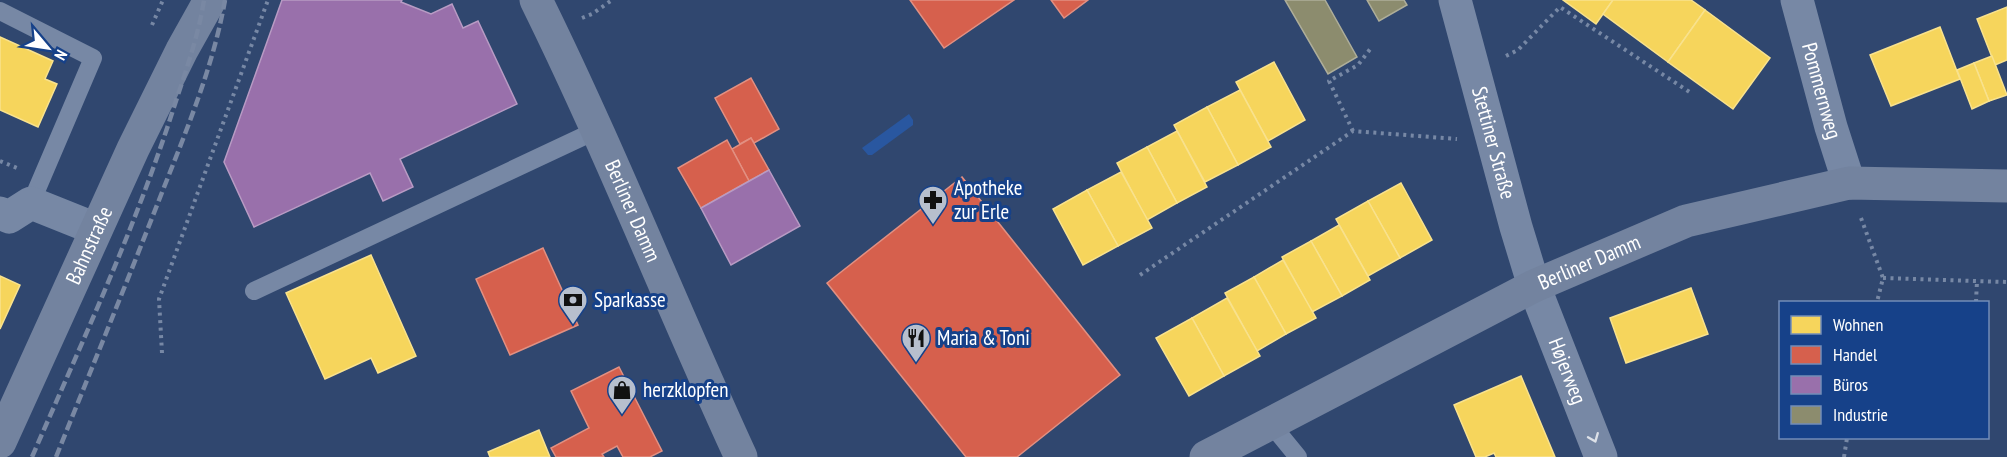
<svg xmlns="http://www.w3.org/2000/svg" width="2007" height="457" font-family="'PT Sans Narrow',sans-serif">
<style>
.green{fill:#2957a0}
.homes{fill:#f6d55c;stroke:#f9e28d;stroke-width:1.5}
.shops{fill:#d6604d;stroke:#e29082;stroke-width:1.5}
.offices{fill:#9970ab;stroke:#b89bc4;stroke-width:1.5}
.industry{fill:#8c8c6e;stroke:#aeae9a;stroke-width:1.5}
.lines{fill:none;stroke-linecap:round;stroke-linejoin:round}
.path{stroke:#7788a5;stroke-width:4;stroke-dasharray:3 4.5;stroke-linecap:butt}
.lane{stroke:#7788a5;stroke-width:18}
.street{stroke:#7788a5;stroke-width:33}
.secondary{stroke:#73839f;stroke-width:33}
.rail{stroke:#7988a3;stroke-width:4.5;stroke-dasharray:10 4.5;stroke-linecap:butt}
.oneway{stroke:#dde1e8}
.labels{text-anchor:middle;stroke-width:6;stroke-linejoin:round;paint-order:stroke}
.street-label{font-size:21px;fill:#fff;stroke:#164189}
.poi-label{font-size:21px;fill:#fff;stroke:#164189;text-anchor:start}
</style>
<rect width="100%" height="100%" fill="#30476f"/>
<polygon class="green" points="909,114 913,120 913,125 872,155 868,155 862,148"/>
<g class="homes">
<polygon points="1563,0 1613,0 1596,24"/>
<polygon points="1613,0 1691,0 1705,10 1668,62 1603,14"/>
<polygon points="2007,7 2007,60 1995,65 1977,19"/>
<polygon points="1705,10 1770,58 1733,109 1668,62"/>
<polygon points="1940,27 1960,79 1891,106 1870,55"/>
<polygon points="0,37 53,61 45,79 57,84 38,127 0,110"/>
<polygon points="1992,56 2007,95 1989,101 1974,63"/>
<polygon points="1274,62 1305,120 1268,141 1236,82"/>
<polygon points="1974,63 1989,101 1972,109 1957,70"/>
<polygon points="1240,90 1271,147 1238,165 1207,107"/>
<polygon points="1207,107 1238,165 1205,182 1174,125"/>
<polygon points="1177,131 1207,187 1177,203 1147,147"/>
<polygon points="1147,147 1177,203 1147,220 1117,163"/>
<polygon points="1121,172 1152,228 1118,246 1087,190"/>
<polygon points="1401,183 1432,240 1400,258 1368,201"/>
<polygon points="1087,190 1118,246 1083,265 1053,209"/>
<polygon points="1368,201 1400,258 1368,276 1336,219"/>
<polygon points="1339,225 1370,280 1342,296 1311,241"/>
<polygon points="1311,241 1342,296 1312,312 1282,257"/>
<polygon points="371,255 416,356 378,373 371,358 325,379 286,293"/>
<polygon points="1283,260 1316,318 1286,334 1254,277"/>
<polygon points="0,276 20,285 0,329"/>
<polygon points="1254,277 1286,334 1257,351 1225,293"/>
<polygon points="1691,288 1708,334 1626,363 1610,318"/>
<polygon points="1227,298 1260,356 1224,376 1192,318"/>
<polygon points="1192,318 1224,376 1189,396 1156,338"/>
<polygon points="1521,376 1555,457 1496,457 1494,453 1485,457 1476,457 1454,405"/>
<polygon points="539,430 550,457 490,457 488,452"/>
</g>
<g class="shops">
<polygon points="910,0 1014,0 944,48"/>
<polygon points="1051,0 1088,0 1064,18"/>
<polygon points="751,78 779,129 754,143 751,138 740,144 715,98"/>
<polygon points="751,138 769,170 749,181 732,149"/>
<polygon points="727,140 749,181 701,208 678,168"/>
<polygon points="962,177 1120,375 1017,457 966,457 827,283"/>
<polygon points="543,248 578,325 510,355 476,279"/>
<polygon points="619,367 662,451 650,457 623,457 617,446 602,454 604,457 556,457 551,448 589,428 571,391"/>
</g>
<g class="offices">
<polygon points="282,0 402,0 401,2 431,14 452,4 463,28 478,21 517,104 400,159 413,187 383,201 370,173 254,227 224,162"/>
<polygon points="769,170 800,226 731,265 701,208"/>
</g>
<g class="industry">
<polygon points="1285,0 1325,0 1357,57 1328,74"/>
<polygon points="1367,0 1404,0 1407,5 1379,21"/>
</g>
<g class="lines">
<g class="path">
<polyline points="582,18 592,14 612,0"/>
<polyline points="152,25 163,0"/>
<polyline points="1506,56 1518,50 1560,7 1691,93"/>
<polyline points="1353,131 1329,81 1358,65 1371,48"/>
<polyline points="0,161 17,168"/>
<polyline points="1861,218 1883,278 1877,302"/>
<polyline points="1140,275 1353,131 1457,139"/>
<polyline points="1883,278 2007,282"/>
<polyline points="1976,302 1977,281"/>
<polyline points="162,353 159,299 268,0"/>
<polyline points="1844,457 1847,438"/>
</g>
<g class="lane">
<polyline points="0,11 93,58 31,203"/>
<polyline points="254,291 597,130"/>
<polyline points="1271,424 1298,457"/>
</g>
<g class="street">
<path id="s1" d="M1455 0 1516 227 1534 286 1601 457"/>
<path id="s2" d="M1797 0 1831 127 1849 183"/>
<polyline points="0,213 9,217 31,203 96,229"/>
</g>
<g class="secondary">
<path id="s3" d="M536 0C610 150 671 305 741 457"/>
<path id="s4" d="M0 442 133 149 182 50 210 0"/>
<path id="s5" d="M1206 457 1534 286 1686 221 1849 183 2007 186"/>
</g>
<g class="rail">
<path d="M32 457C82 342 135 229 173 110 185 73 198 38 204 0"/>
<path d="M56 457C91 370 127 282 161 195 186 131 213 68 225 0"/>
</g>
</g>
<defs><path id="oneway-chevron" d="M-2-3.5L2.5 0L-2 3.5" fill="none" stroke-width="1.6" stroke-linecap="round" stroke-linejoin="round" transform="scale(1.5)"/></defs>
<use class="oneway" href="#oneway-chevron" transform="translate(1594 438) rotate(68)"/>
<defs>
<g id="pharmacy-pin" transform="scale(1.5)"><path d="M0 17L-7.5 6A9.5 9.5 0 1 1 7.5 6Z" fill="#b7bfcd" stroke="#164189"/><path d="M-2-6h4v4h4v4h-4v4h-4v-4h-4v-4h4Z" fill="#111"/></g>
<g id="bank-pin" transform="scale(1.5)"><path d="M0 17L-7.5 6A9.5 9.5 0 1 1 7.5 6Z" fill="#b7bfcd" stroke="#164189"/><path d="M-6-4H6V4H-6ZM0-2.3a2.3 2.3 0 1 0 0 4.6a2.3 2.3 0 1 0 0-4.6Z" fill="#111"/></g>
<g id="restaurant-pin" transform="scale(1.5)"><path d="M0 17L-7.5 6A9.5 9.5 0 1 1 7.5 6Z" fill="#b7bfcd" stroke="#164189"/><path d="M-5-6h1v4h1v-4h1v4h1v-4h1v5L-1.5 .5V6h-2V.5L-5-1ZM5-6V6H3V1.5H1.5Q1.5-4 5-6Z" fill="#111"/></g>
<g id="shop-pin" transform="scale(1.5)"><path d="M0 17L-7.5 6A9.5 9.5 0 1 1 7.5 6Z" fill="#b7bfcd" stroke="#164189"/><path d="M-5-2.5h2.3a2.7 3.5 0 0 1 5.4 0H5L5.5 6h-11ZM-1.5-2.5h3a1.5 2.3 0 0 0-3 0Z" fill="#111"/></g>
</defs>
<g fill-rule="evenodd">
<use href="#pharmacy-pin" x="933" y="200"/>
<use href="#bank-pin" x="573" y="300"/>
<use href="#restaurant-pin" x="916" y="338"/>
<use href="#shop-pin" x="622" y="390"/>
</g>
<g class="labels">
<g class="street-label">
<text dy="7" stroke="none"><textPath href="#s2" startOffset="94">Pommernweg</textPath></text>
<text dy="7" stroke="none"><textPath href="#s1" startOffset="148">Stettiner Straße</textPath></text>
<text dy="7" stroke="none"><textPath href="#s3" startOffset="232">Berliner Damm</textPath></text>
<text dy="7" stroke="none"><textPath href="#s4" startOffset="216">Bahnstraße</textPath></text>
<text dy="7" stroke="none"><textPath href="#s5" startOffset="430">Berliner Damm</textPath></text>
<text dy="7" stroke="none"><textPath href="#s1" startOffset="388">Højerweg</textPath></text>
</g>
<g class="poi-label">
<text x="954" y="195">Apotheke<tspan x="954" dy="24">zur Erle</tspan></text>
<text x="594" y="307">Sparkasse</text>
<text x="937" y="345">Maria &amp; Toni</text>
<text x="643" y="397">herzklopfen</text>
</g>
</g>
<rect x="1779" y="301" width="210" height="138" fill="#164189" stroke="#738db8" stroke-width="1.5"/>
<rect x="1791" y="316" width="30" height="18" fill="#f6d55c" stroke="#738db8" stroke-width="1.5"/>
<text x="1833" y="331" font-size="18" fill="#ffffff">Wohnen</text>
<rect x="1791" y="346" width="30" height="18" fill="#d6604d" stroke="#738db8" stroke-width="1.5"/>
<text x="1833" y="361" font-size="18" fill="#ffffff">Handel</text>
<rect x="1791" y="376" width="30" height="18" fill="#9970ab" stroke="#738db8" stroke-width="1.5"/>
<text x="1833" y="391" font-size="18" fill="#ffffff">Büros</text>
<rect x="1791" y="406" width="30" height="18" fill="#8c8c6e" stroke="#738db8" stroke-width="1.5"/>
<text x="1833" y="421" font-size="18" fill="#ffffff">Industrie</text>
<g transform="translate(48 48) rotate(119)" stroke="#164189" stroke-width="4.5" paint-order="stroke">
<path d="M0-4.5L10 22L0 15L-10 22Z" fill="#ffffff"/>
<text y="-9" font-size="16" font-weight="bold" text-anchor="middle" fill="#ffffff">N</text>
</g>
</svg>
